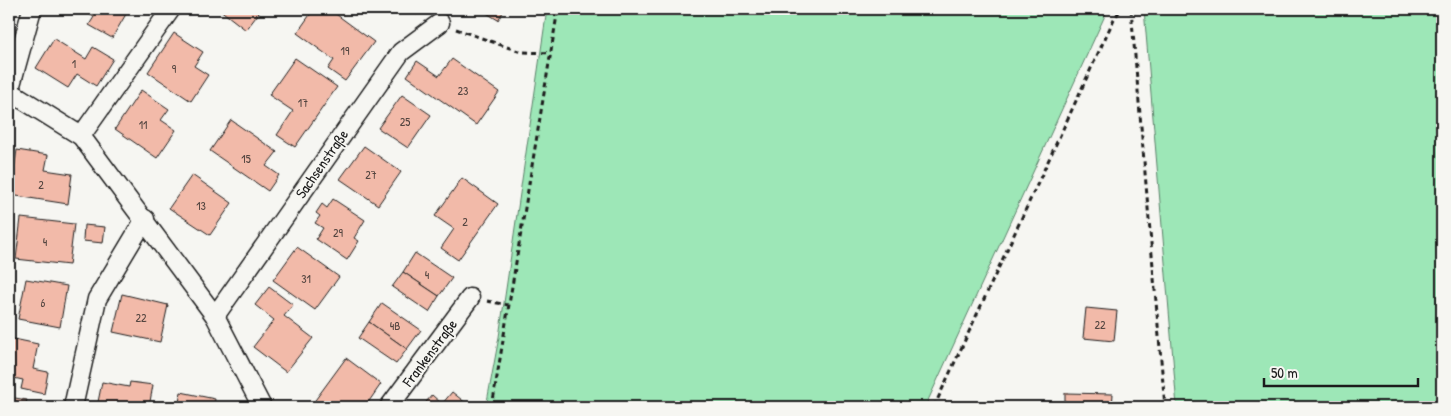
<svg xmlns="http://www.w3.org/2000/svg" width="1451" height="416" font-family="'Patrick Hand',sans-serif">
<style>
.green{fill:#9de7b7;stroke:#5c826a}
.building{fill:#f2baa9;stroke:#1c1c1c}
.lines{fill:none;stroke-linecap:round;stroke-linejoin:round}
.minor-casing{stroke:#1c1c1c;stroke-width:21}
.path{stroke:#1c1c1c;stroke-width:3;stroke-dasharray:5 4;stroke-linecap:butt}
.minor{stroke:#f6f6f2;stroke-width:18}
.labels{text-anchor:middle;stroke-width:4;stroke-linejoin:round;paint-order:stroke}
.number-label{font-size:12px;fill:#52443f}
.street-label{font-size:15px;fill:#1c1c1c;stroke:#f6f6f2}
</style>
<rect width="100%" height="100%" fill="#f6f6f2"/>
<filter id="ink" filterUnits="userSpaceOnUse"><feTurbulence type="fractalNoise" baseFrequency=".02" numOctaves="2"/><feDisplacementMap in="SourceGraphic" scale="10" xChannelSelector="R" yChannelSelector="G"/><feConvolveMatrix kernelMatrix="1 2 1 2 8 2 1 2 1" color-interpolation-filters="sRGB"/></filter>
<g filter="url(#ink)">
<g class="green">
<polygon points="547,9 1108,9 925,407 486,407 499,337"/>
<polygon points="1144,9 1442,9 1442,407 1177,407"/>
</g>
<g class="building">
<polygon points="80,9 129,9 112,38 89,25 94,17"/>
<polygon points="219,9 262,9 246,30"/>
<polygon points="314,9 329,9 374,42 345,81 328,69 334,60 297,33"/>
<polygon points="480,9 505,9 498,20"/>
<polygon points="174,33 203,52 194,66 208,75 191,101 148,72"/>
<polygon points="54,39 86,59 93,47 113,59 96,86 77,74 68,88 36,68"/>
<polygon points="295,58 337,87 295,147 277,135 293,111 269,95"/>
<polygon points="452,59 499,92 476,125 407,76 417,61 439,76"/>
<polygon points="141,90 169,109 161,120 176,130 157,158 115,129"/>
<polygon points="402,95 431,115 408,148 378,128"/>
<polygon points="231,120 277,152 266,166 279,175 268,191 210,151"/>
<polygon points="364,146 401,172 378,205 340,179"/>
<polygon points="17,150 48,155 45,170 72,174 68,204 10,195"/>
<polygon points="192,175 232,203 210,235 169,208"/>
<polygon points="462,178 498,204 458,260 441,248 454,229 435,216"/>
<polygon points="333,199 365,220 354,238 359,241 347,260 316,239 323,228 315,223 320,216 316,213 322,204 327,208"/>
<polygon points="21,218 74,224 69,265 16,259"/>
<polygon points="84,225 105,227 103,243 83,241"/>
<polygon points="297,247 339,277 315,310 273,280"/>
<polygon points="415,253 452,278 439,296 403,272"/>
<polygon points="403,272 439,296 429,312 392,287"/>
<polygon points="26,279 67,286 60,327 18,319"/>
<polygon points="269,287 293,305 284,316 313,338 286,372 253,347 274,320 255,305"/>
<polygon points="122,294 168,305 160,342 113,332"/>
<polygon points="382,303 421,330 407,349 369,322"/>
<polygon points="1086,308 1117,311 1114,341 1083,338"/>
<polygon points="369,322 407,349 396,364 358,338"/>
<polygon points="9,338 38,344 33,369 48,372 44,394 21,389 23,380 9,377"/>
<polygon points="346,358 381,384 365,407 319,407 313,403"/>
<polygon points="102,382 129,387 130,382 153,385 149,407 97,407"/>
<polygon points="181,392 215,399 214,407 178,407"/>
<polygon points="452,392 467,404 464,407 422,407 432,395 442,404"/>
<polygon points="1065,393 1113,394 1112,407 1065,407"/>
<polygon points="9,397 27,400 25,407 9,407"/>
</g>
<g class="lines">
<g class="minor-casing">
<g id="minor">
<polyline points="9,91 81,136 215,316 262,407"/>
<polyline points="9,92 32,9"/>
<polyline points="81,136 171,9"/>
<polyline points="215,316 401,52 440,23"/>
<polyline points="73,407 97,299 145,219"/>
<polyline points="389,407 470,298"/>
</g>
</g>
<g class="path">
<polyline points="404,9 420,15"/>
<polyline points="1131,9 1165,407"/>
<polyline points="456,29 521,52 551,53"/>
<polyline points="487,301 508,305"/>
<polyline points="492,407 558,9"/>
<polyline points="934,407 1114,19 1121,9"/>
</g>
<use href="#minor" class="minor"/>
</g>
</g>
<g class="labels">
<g class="number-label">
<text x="345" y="55">19</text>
<text x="74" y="68">1</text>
<text x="174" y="73">9</text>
<text x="463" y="95">23</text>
<text x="303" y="107">17</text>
<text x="405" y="126">25</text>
<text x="143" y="129">11</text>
<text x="246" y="163">15</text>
<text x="371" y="179">27</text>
<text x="41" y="189">2</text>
<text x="201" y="210">13</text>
<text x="465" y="226">2</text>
<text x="338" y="237">29</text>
<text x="45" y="246">4</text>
<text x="427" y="279">4</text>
<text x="306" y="283">31</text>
<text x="43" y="307">6</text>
<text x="141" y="322">22</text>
<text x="1100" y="329">22</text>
<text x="395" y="330">4B</text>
</g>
<g class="street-label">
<text transform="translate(322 164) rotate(-55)" y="5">Sachsenstraße</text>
<text transform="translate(430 353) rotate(-53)" y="5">Frankenstraße</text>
</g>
</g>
<rect width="1451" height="416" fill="none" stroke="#f6f6f2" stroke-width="30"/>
<rect x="15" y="15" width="1421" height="386" fill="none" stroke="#1c1c1c" stroke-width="2" filter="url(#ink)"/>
<path d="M1264 378v8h154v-8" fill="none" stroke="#1c1c1c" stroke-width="2.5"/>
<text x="1271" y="378" font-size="15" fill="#1c1c1c" stroke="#f6f6f2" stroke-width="4" paint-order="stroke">50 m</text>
</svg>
